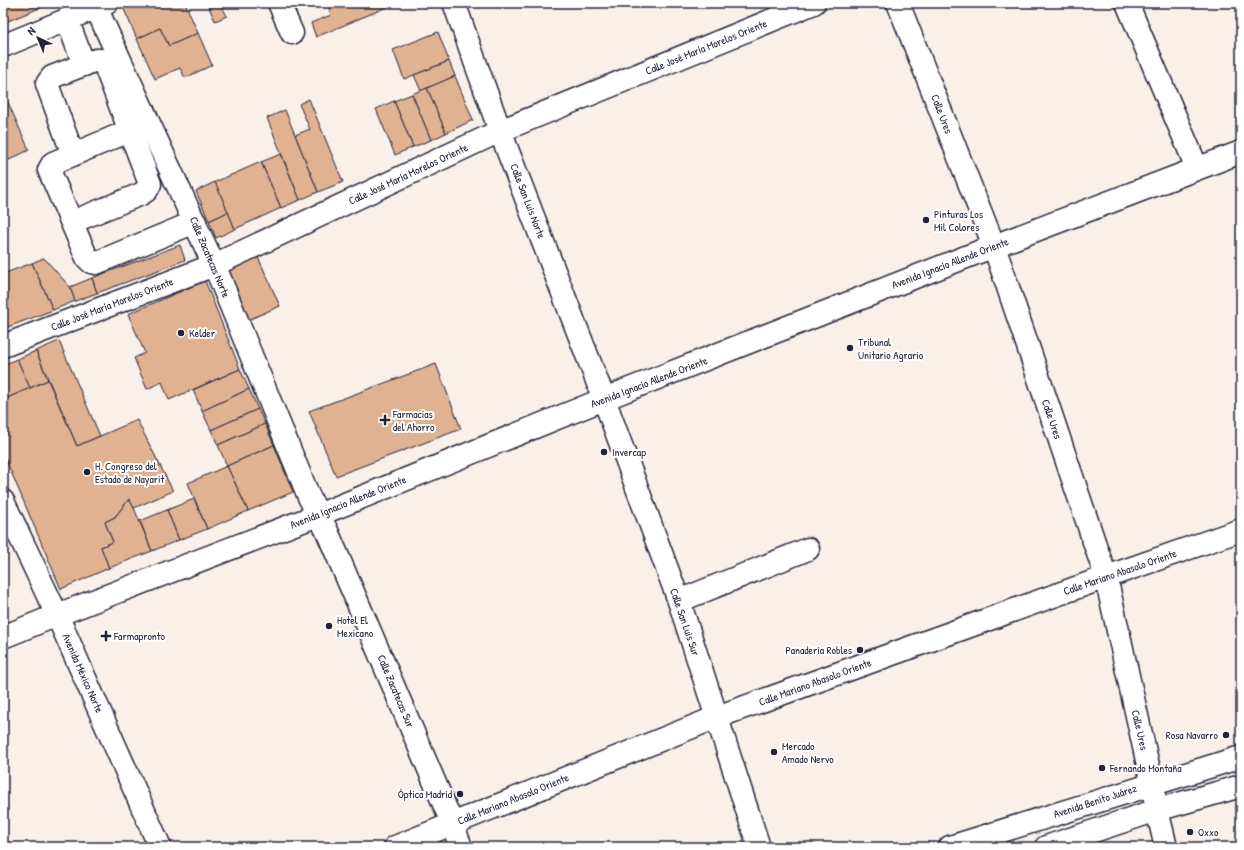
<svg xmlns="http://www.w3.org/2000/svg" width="1244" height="850" font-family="'Patrick Hand',sans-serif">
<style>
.building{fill:#e0b291;stroke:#22223b}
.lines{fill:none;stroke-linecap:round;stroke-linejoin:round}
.minor-casing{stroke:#22223b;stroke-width:25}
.major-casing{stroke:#22223b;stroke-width:25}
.minor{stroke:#fff;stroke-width:22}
.major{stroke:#fff;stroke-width:22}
.poi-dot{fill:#22223b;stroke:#fff;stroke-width:1.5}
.labels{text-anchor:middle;stroke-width:4;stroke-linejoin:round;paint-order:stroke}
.street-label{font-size:11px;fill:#22223b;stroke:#fff}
.poi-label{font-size:11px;fill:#22223b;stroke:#fff;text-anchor:start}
</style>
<rect width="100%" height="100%" fill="#f9f0e9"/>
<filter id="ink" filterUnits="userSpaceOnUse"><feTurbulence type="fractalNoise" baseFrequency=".025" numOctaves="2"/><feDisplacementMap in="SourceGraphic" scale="8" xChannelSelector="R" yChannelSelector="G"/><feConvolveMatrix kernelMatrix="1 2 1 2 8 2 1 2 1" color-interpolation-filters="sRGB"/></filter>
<g filter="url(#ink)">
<g class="building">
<polygon points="3,3 52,3 3,23"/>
<polygon points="131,3 185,3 198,33 169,46 160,28 137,39 123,7"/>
<polygon points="207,3 220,3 227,16 215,21"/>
<polygon points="334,3 385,3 387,7 316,37 311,23 331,15 328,6"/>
<polygon points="160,28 169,46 198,33 212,65 185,78 180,68 155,79 137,39"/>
<polygon points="438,32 449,61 404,79 393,50"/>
<polygon points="449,61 455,76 421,91 414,75"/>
<polygon points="455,76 473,120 446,133 427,88"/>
<polygon points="427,88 446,133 431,140 412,94"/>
<polygon points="3,91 29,150 3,163"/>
<polygon points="412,94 431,140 413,147 394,101"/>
<polygon points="309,99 343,182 318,192 295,135 310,129 299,104"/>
<polygon points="394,101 413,147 395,155 376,109"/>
<polygon points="285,110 318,192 300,200 267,118"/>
<polygon points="281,154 300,200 281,208 261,162"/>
<polygon points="261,162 281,208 235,229 215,182"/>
<polygon points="215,182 228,212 209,221 196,191"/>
<polygon points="228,212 235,229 216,238 209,221"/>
<polygon points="180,245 185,260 97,293 92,278"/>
<polygon points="258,257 280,306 248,320 227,271"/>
<polygon points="44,258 70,287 75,301 53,310 32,263"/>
<polygon points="32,263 53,310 5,328 3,323 3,274"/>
<polygon points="92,278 97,293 75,301 70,287"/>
<polygon points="205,281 240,369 169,400 162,382 147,389 134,358 145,353 128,314"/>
<polygon points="59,341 100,436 77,446 36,351"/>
<polygon points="36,351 48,380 30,388 17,359"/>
<polygon points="17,359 30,388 3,400 3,365"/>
<polygon points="436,364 461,429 336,476 309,411"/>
<polygon points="240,369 249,389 202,411 193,390"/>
<polygon points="48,380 77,446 137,420 173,491 134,508 129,499 115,517 105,522 113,542 101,547 109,568 61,589 3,453 3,400"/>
<polygon points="249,389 258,409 211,430 202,411"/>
<polygon points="258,409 265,424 218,445 211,430"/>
<polygon points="265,424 274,445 227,466 218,445"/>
<polygon points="274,445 293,492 248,511 227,466"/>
<polygon points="227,466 248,511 207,529 188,483"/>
<polygon points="129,499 134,508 152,551 109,568 101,547 113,542 105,522 115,517"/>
<polygon points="194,499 207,529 179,540 167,510"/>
<polygon points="167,510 179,540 152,551 140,521"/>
</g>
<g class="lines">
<g class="minor-casing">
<g id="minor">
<polyline points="94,3 218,274 309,497 327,531 449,816 461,847"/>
<polyline points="279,3 292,33"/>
<polyline points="454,3 500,131 604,399 679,601 759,847"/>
<polyline points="898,3 994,246 1106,577 1152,783 1157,810 1166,847"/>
<polyline points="1127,3 1197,168"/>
<polyline points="67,19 84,65"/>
<polyline points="3,46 107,3"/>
<polyline points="129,131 53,163 49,170 87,258 91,262 96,263 195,222"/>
<polyline points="72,222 141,194 147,190 150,184 104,63 101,60 96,60 52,77 49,81 47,84 73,155"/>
<polyline points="3,346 214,265 500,131 814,3"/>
<polyline points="679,601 808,549"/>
<polyline points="395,847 717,717 1106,577 1241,530"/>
<polyline points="950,847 1241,757"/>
<polyline points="1046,847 1157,810 1241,786"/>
</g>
</g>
<g class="major-casing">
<g id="major">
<polyline points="3,501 57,615 160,847"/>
<polyline points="3,637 57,615 318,515 604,399 994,246 1241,152"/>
</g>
</g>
<use href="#minor" class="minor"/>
<use href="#major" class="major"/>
</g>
</g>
<g class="poi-dot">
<circle cx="926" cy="220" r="4"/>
<circle cx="181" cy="333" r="4"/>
<circle cx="850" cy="348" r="4"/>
<path d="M383 414h4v4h4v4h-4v4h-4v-4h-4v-4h4z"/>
<circle cx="604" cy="452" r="4"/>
<circle cx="87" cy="472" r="4"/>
<circle cx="329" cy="626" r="4"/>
<path d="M104 630h4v4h4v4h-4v4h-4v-4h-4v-4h4z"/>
<circle cx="860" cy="650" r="4"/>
<circle cx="1226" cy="735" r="4"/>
<circle cx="774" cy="752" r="4"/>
<circle cx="1102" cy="768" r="4"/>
<circle cx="460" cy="794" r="4"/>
<circle cx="1190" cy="832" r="4"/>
</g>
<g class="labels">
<g class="street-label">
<text transform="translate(706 47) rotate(-22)" y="4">Calle José María Morelos Oriente</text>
<text transform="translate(942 114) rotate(69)" y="4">Calle Ures</text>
<text transform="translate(408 174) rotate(-25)" y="4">Calle José María Morelos Oriente</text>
<text transform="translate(528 201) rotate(69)" y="4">Calle San Luis Norte</text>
<text transform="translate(210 257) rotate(67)" y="4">Calle Zacatecas Norte</text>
<text transform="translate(950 263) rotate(-21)" y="4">Avenida Ignacio Allende Oriente</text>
<text transform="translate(112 304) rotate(-21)" y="4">Calle José María Morelos Oriente</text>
<text transform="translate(649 382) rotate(-21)" y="4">Avenida Ignacio Allende Oriente</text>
<text transform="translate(1052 419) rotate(71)" y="4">Calle Ures</text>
<text transform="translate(348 502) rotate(-22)" y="4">Avenida Ignacio Allende Oriente</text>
<text transform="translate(1120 572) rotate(-19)" y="4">Calle Mariano Abasolo Oriente</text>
<text transform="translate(685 622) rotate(71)" y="4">Calle San Luis Sur</text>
<text transform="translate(83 673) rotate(66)" y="4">Avenida México Norte</text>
<text transform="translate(815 682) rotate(-20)" y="4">Calle Mariano Abasolo Oriente</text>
<text transform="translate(396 691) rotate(67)" y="4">Calle Zacatecas Sur</text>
<text transform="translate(1140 730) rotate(77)" y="4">Calle Ures</text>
<text transform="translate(513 799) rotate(-22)" y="4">Calle Mariano Abasolo Oriente</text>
<text transform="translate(1095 801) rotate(-18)" y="4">Avenida Benito Juárez</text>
</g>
<g class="poi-label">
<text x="934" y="218">Pinturas Los<tspan x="934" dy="13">Mil Colores</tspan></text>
<text x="189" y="337">Kelder</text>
<text x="858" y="346">Tribunal<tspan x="858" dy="13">Unitario Agrario</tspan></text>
<text x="393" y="418">Farmacias<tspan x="393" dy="13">del Ahorro</tspan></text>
<text x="612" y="456">Invercap</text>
<text x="95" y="470">H. Congreso del<tspan x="95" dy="13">Estado de Nayarit</tspan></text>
<text x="337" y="624">Hotel El<tspan x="337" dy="13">Mexicano</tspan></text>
<text x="114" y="640">Farmapronto</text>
<text x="852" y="654" text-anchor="end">Panadería Robles</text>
<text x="1218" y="739" text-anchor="end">Rosa Navarro</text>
<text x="782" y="750">Mercado<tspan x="782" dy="13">Amado Nervo</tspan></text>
<text x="1110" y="772">Fernando Montaña</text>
<text x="452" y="798" text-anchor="end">Óptica Madrid</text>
<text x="1198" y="836">Oxxo</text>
</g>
</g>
<rect width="1244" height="850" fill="none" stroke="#fff" stroke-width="16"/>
<rect x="8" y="8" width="1228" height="834" fill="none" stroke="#22223b" stroke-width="1.5" filter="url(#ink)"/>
<g transform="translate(38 38) rotate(316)" stroke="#ffffff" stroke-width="3" paint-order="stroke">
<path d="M0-3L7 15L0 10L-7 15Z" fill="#22223b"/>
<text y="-6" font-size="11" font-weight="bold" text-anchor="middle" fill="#22223b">N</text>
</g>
</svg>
